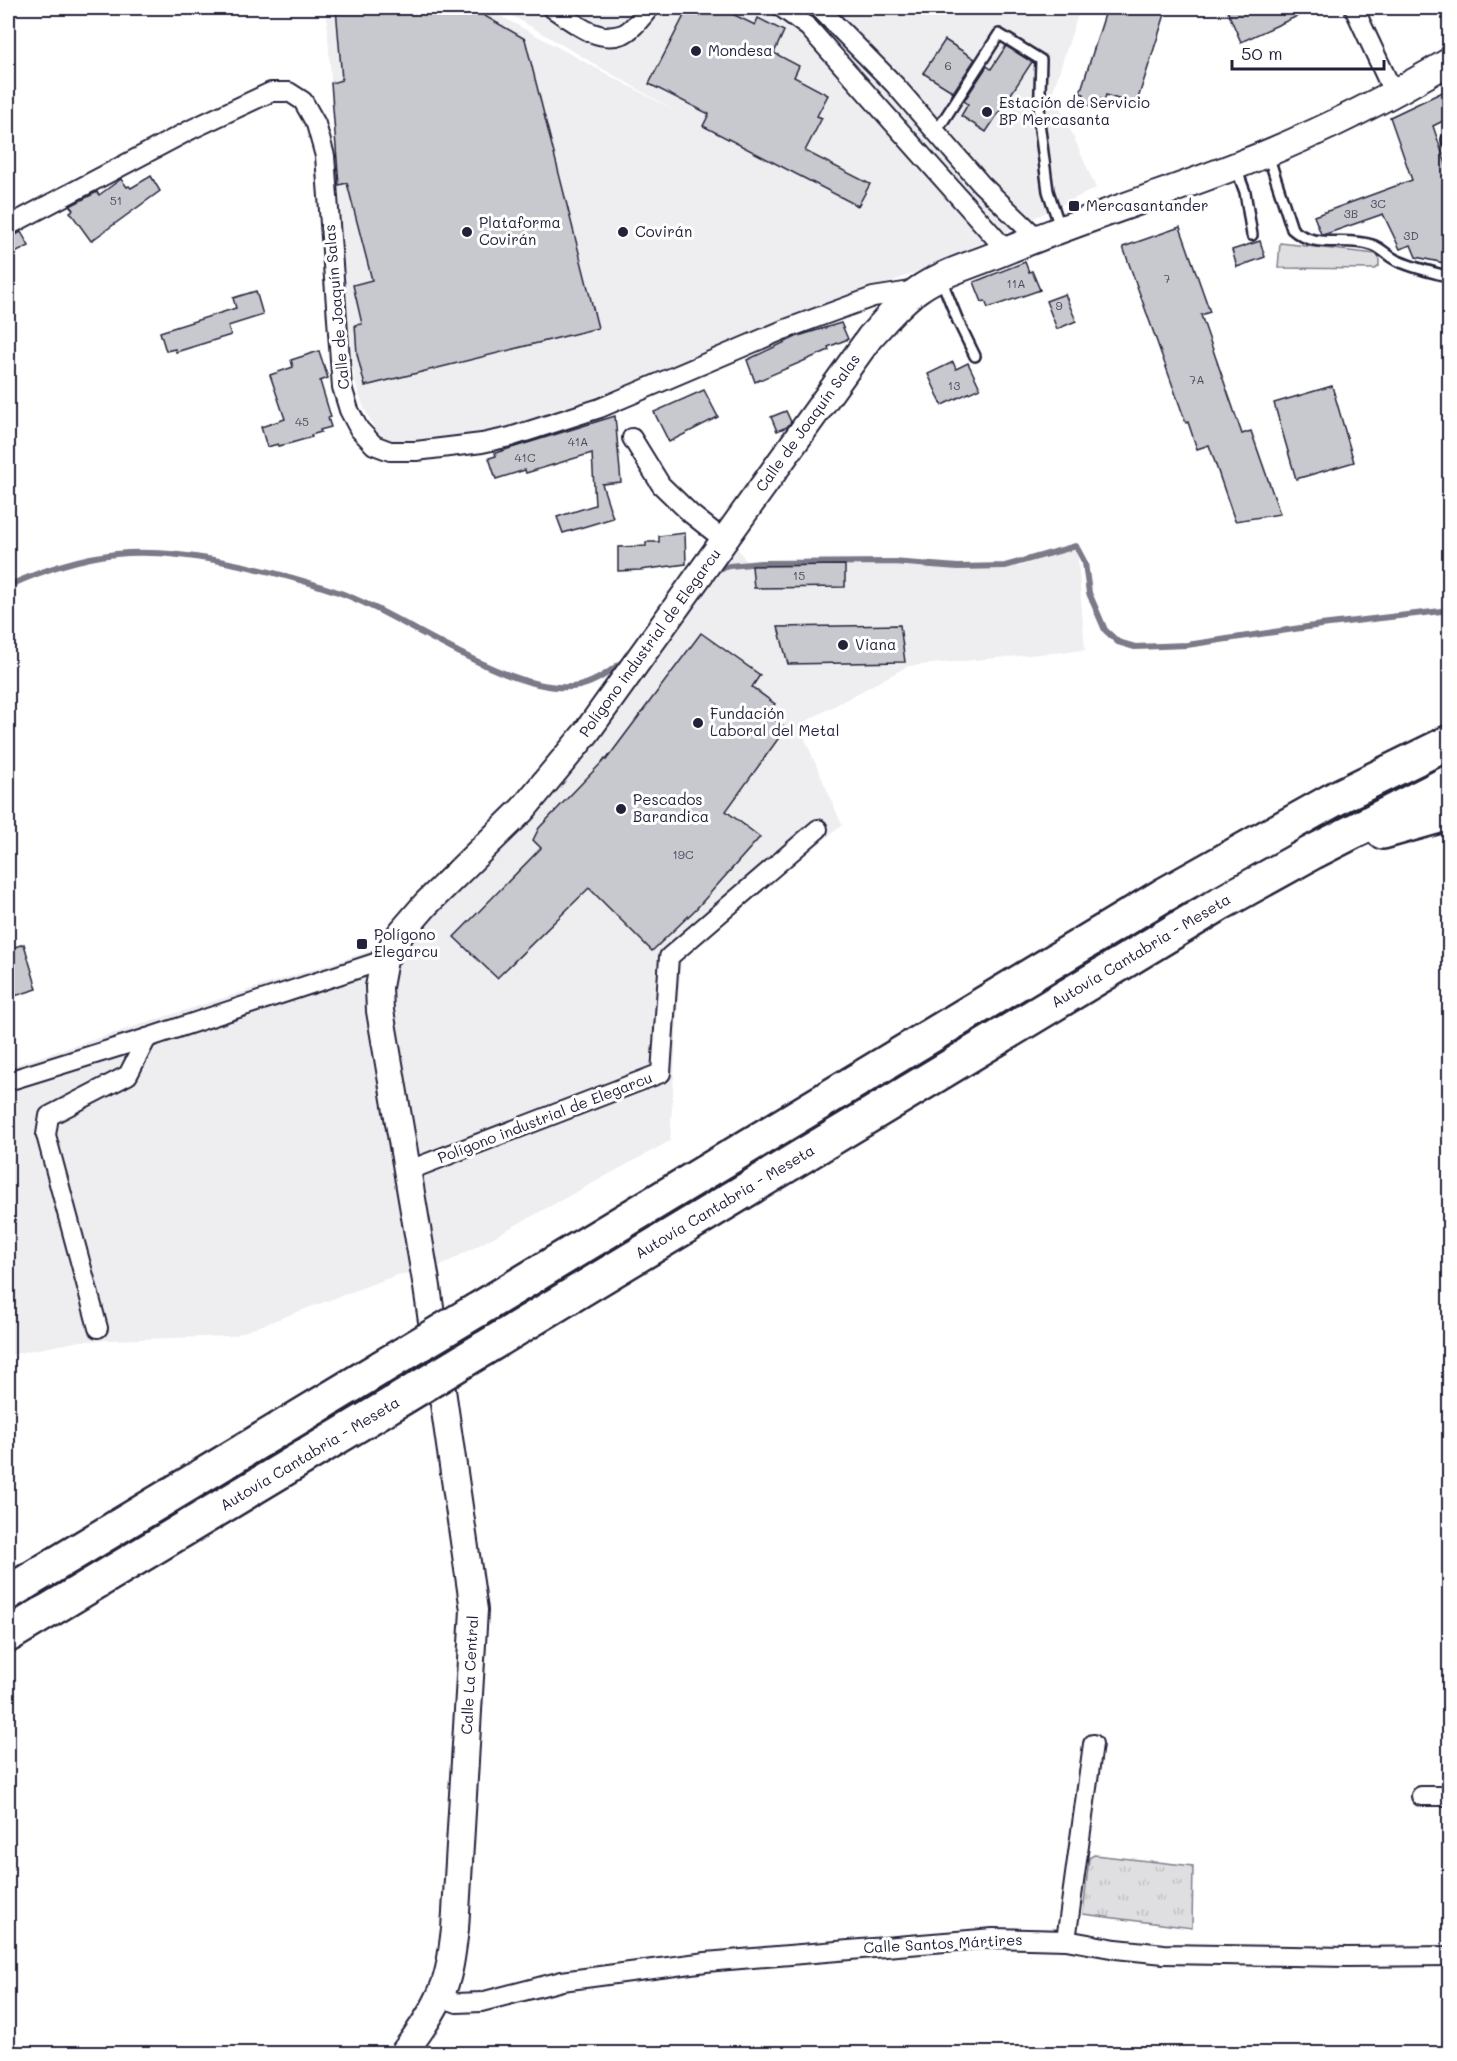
<svg xmlns="http://www.w3.org/2000/svg" width="1457" height="2061" font-family="Mali,sans-serif">
<style>
.built{fill:#eeeef1}
.park{fill:url(#park-tufts);stroke:#80808e;stroke-width:1.5}
.pitch{fill:#dfdfe2;stroke:#80808e;stroke-width:1.5}
.lines{fill:none;stroke-linecap:round;stroke-linejoin:round}
.stream{stroke:#7a7a88;stroke-width:6}
.building{fill:#c8c8cf;stroke:#22223b;stroke-width:1.5}
.lane-casing{stroke:#22223b;stroke-width:14}
.street-casing{stroke:#22223b;stroke-width:22}
.secondary-casing{stroke:#22223b;stroke-width:30}
.highway-casing{stroke:#22223b;stroke-width:38}
.lane{stroke:#fff;stroke-width:9}
.street{stroke:#fff;stroke-width:18}
.secondary{stroke:#fff;stroke-width:26}
.highway{stroke:#fff;stroke-width:33}
.highway-bridge-casing{stroke:#22223b;stroke-width:38;stroke-linecap:butt}
.highway-bridge{stroke:#fff;stroke-width:33}
.poi-dot{fill:#22223b;stroke:#fff;stroke-width:2}
.labels{text-anchor:middle;stroke-width:6;stroke-linejoin:round;paint-order:stroke}
.number-label{font-size:12px;fill:#4c4c60}
.poi-label{font-size:15px;fill:#22223b;stroke:#fff;text-anchor:start}
.street-label{font-size:15px;fill:#22223b;stroke:#fff}
</style>
<defs>
<pattern id="park-tufts" width="24" height="20" patternUnits="userSpaceOnUse" patternTransform="scale(1.5)"><rect width="24" height="20" fill="#dfdfe2"/><path d="M3 7l-1-3M5 7V3M7 7l1-3M15 17l-1-3M17 17v-4M19 17l1-3" fill="none" stroke="#bfbfc3"/></pattern>
</defs>
<rect width="100%" height="100%" fill="#fff"/>
<filter id="ink" filterUnits="userSpaceOnUse"><feTurbulence type="fractalNoise" baseFrequency=".0167" numOctaves="2"/><feDisplacementMap in="SourceGraphic" scale="12" xChannelSelector="R" yChannelSelector="G"/><feConvolveMatrix kernelMatrix="1 2 1 2 8 2 1 2 1" color-interpolation-filters="sRGB"/></filter>
<g filter="url(#ink)">
<g class="built">
<polygon points="326,8 486,8 677,112 499,8 1080,8 1053,91 1096,188 950,259 567,408 486,433 392,443 378,435 363,406 354,378 348,323"/>
<polygon points="721,523 748,564 893,564 964,569 1017,567 1077,548 1085,650 908,666 799,725 842,825 681,958 670,1141 435,1269 397,1275 233,1336 80,1341 8,1355 8,1067 373,950 551,764 636,640"/>
</g>
<polygon class="park" points="1094,1855 1193,1866 1192,1928 1083,1914 1089,1858"/>
<polygon class="pitch" points="1280,243 1376,254 1379,258 1379,266 1375,269 1278,268"/>
<g class="lines">
<g class="stream">
<polyline points="713,571 729,566 761,563 893,562 958,567 1005,566 1076,546 1085,563 1089,593 1105,630 1118,642 1135,647 1187,645 1321,625 1450,610"/>
<path d="M8 586C43 570 78 558 116 554 180 547 275 571 335 591 402 613 512 699 579 686 597 682 612 670 626 659"/>
</g>
</g>
<g class="building">
<polygon points="336,8 471,8 525,39 598,328 365,386 357,354 355,325 362,324 353,285 372,280 347,183 339,185 331,83 342,80"/>
<polygon points="688,8 720,8 755,25 758,18 784,31 774,53 799,66 794,77 828,95 817,116 822,118 805,151 870,184 858,206 703,126 709,114 649,84"/>
<polygon points="1107,8 1167,8 1136,105 1106,95 1104,101 1100,99 1097,108 1081,103 1084,94 1080,93"/>
<polygon points="1226,8 1315,8 1241,42"/>
<polygon points="945,40 975,59 952,94 952,91 923,73"/>
<polygon points="1006,46 1032,62 986,132 961,116 968,104 964,101 987,66 991,69"/>
<polygon points="1449,89 1449,118 1433,126 1449,173 1449,264 1416,257 1411,245 1400,249 1383,214 1326,234 1321,234 1314,216 1412,180 1390,117"/>
<polygon points="151,176 160,191 91,241 70,212 73,210 70,206 97,192 99,195 121,179 127,187 129,186 131,188"/>
<polygon points="1180,227 1210,312 1201,315 1242,434 1251,431 1280,514 1235,521 1209,445 1197,449 1188,422 1186,423 1123,247"/>
<polygon points="21,232 29,246 15,253 8,239"/>
<polygon points="1260,241 1265,257 1237,267 1232,250"/>
<polygon points="1025,262 1029,272 1032,271 1040,290 988,308 985,301 982,302 974,282"/>
<polygon points="256,291 263,315 228,326 231,335 176,352 175,349 166,351 160,332 236,308 233,298"/>
<polygon points="1065,294 1076,321 1057,329 1046,301"/>
<polygon points="841,323 848,339 828,347 829,350 755,382 747,360 798,336"/>
<polygon points="319,351 328,378 320,381 331,417 328,418 331,427 320,430 321,432 311,435 312,437 288,444 278,446 278,444 267,447 261,427 285,419 270,375 293,367 291,360"/>
<polygon points="953,362 956,369 968,363 980,388 942,405 928,374"/>
<polygon points="1332,386 1354,462 1296,479 1274,403"/>
<polygon points="704,390 718,417 669,442 654,412"/>
<polygon points="786,411 791,422 787,427 777,431 771,417"/>
<polygon points="615,416 621,482 602,484 613,518 563,533 557,517 595,505 592,453 526,473 525,470 496,479 489,458 496,456 495,453"/>
<polygon points="685,533 686,564 640,570 618,571 618,547 646,546 646,542 659,542 659,536"/>
<polygon points="845,565 845,587 754,588 752,566"/>
<polygon points="900,625 905,662 788,664 778,627"/>
<polygon points="701,633 760,675 752,687 775,704 767,714 786,728 726,811 760,837 696,909 652,951 589,888 497,978 454,937 541,848 533,840 539,828 605,759 606,760"/>
<polygon points="24,944 37,989 8,998 8,949"/>
</g>
<g class="lines">
<g class="lane-casing">
<g id="lane">
<polyline points="936,132 999,34 1041,60 1039,122 1048,191 1060,227"/>
<polyline points="1450,139 1447,140 1450,145"/>
<path d="M1268 155 1292 229C1315 250 1345 236 1372 245 1382 248 1387 256 1396 260 1413 268 1432 272 1450 277"/>
<polyline points="1236,168 1245,192 1252,235"/>
<polyline points="941,279 958,321 975,356"/>
</g>
</g>
<g class="street-casing">
<g id="street">
<path d="M552 8C572 21 597 44 623 34 633 30 643 15 650 8"/>
<polyline points="782,8 808,27 1006,250"/>
<polyline points="819,8 895,85 981,184 1037,238"/>
<polyline points="1354,8 1394,94"/>
<polyline points="8,226 192,129 271,92 289,92 303,101 316,124 325,156 342,387 349,410 359,429 374,445 390,451 416,451 482,443 510,437 600,408 783,330 873,297 917,290"/>
<polyline points="632,438 661,485 691,514 724,540"/>
<polyline points="8,1081 147,1038 384,960"/>
<polyline points="407,1171 661,1073 669,957 818,829"/>
<polyline points="98,1328 46,1135 49,1116 128,1075 147,1038"/>
<polyline points="1421,1796 1450,1796"/>
<polyline points="1066,1940 1093,1744"/>
<polyline points="440,1997 457,2003 481,2002 562,1981 706,1962 993,1938 1066,1940 1116,1949 1164,1954 1347,1957 1450,1956"/>
</g>
</g>
<g class="secondary-casing">
<path id="secondary" d="M403 2054C416 2036 430 2018 439 1998 450 1977 452 1952 455 1929L474 1610 427 1287 380 1011 379 987 384 960 401 933 426 904 523 809 586 733 870 337C885 321 900 302 919 289 942 273 972 265 998 254 1075 222 1155 197 1233 167 1308 138 1380 103 1450 61"/>
</g>
<g class="highway-casing">
<g id="highway">
<polyline points="1383,832 1450,813"/>
<polyline points="477,1310 1162,896 1340,796 1450,742"/>
<polyline points="483,1349 1221,903 1313,852 1450,782"/>
<polyline points="8,1593 382,1367"/>
<polyline points="8,1635 394,1403"/>
</g>
</g>
<use href="#lane" class="lane"/>
<use href="#street" class="street"/>
<use href="#secondary" class="secondary"/>
<use href="#highway" class="highway"/>
<g class="highway-bridge-casing">
<g id="highway-bridge">
<polyline points="382,1367 477,1310"/>
<polyline points="394,1403 483,1349"/>
</g>
</g>
<use href="#highway-bridge" class="highway-bridge"/>
</g>
</g>
<g class="poi-dot">
<circle cx="696" cy="51" r="6"/>
<circle cx="987" cy="112" r="6"/>
<rect x="1068" y="200" width="12" height="12" rx="3"/>
<circle cx="467" cy="232" r="6"/>
<circle cx="623" cy="232" r="6"/>
<circle cx="843" cy="645" r="6"/>
<circle cx="698" cy="723" r="6"/>
<circle cx="621" cy="809" r="6"/>
<rect x="356" y="938" width="12" height="12" rx="3"/>
</g>
<g class="labels">
<g class="number-label">
<text x="948" y="70">6</text>
<text x="116" y="205">51</text>
<text x="1378" y="208">3C</text>
<text x="1351" y="218">3B</text>
<text x="1411" y="240">3D</text>
<text x="1167" y="283">7</text>
<text x="1016" y="288">11A</text>
<text x="1059" y="310">9</text>
<text x="1197" y="384">7A</text>
<text x="954" y="390">13</text>
<text x="302" y="426">45</text>
<text x="578" y="446">41A</text>
<text x="525" y="462">41C</text>
<text x="799" y="580">15</text>
<text x="683" y="859">19C</text>
</g>
<g class="poi-label">
<text x="708" y="56">Mondesa</text>
<text x="999" y="108">Estación de Servicio<tspan x="999" dy="17">BP Mercasanta</tspan></text>
<text x="1086" y="211">Mercasantander</text>
<text x="479" y="228">Plataforma<tspan x="479" dy="17">Covirán</tspan></text>
<text x="635" y="237">Covirán</text>
<text x="855" y="650">Viana</text>
<text x="710" y="719">Fundación<tspan x="710" dy="17">Laboral del Metal</tspan></text>
<text x="633" y="805">Pescados<tspan x="633" dy="17">Barandica</tspan></text>
<text x="374" y="940">Polígono<tspan x="374" dy="17">Elegarcu</tspan></text>
</g>
<g class="street-label">
<text transform="translate(337 307) rotate(-95)" y="5">Calle de Joaquín Salas</text>
<text transform="translate(808 423) rotate(-54)" y="5">Calle de Joaquín Salas</text>
<text transform="translate(650 643) rotate(-54)" y="5">Polígono industrial de Elegarcu</text>
<text transform="translate(1141 951) rotate(-31)" y="5">Autovía Cantabria - Meseta</text>
<text transform="translate(545 1118) rotate(-21)" y="5">Polígono industrial de Elegarcu</text>
<text transform="translate(725 1202) rotate(-31)" y="5">Autovía Cantabria - Meseta</text>
<text transform="translate(310 1454) rotate(-31)" y="5">Autovía Cantabria - Meseta</text>
<text transform="translate(470 1675) rotate(-87)" y="5">Calle La Central</text>
<text transform="translate(943 1944) rotate(-3)" y="5">Calle Santos Mártires</text>
</g>
</g>
<rect width="1457" height="2061" fill="none" stroke="#fff" stroke-width="30"/>
<rect x="15" y="15" width="1427" height="2031" fill="none" stroke="#22223b" stroke-width="2" filter="url(#ink)"/>
<path d="M1232 60v9h152v-9" fill="none" stroke="#22223b" stroke-width="3"/>
<text x="1241" y="60" font-size="18" fill="#22223b" stroke="#ffffff" stroke-width="4.5" paint-order="stroke">50 m</text>
</svg>
